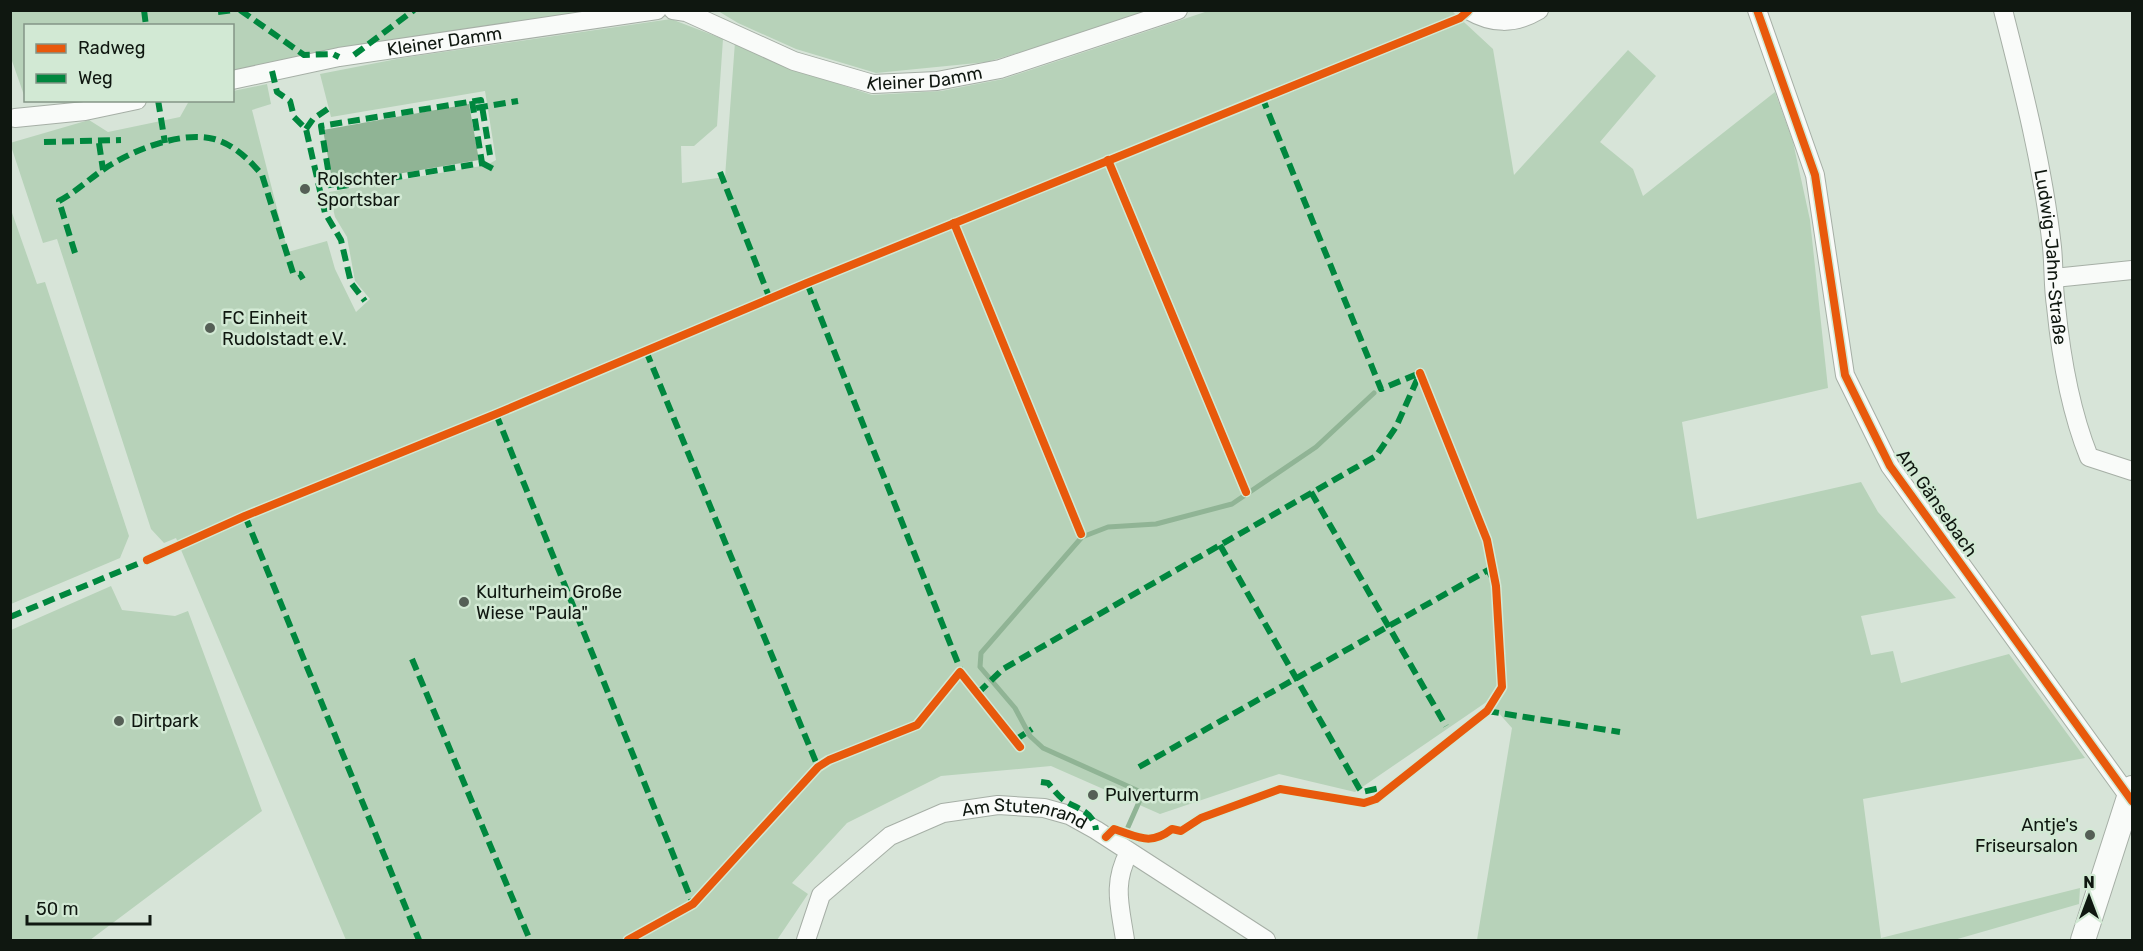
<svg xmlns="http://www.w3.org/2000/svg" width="2143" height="951" font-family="Rubik,sans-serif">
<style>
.green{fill:#b7d2b9}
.water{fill:#90b495}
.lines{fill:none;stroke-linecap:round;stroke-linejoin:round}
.stream{stroke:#90b495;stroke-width:5}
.street-casing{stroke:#a6afa6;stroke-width:20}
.secondary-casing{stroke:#a6afa6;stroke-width:26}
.street{stroke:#f9fbf9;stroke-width:18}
.secondary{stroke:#f9fbf9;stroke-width:24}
.quiet{stroke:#00873e;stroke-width:6;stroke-dasharray:12 6;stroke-linecap:butt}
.cycleway-casing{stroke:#d2e9d4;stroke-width:11}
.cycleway{stroke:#e8590c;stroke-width:8}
.poi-dot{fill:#555f56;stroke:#d2e9d4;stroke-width:2}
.labels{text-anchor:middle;stroke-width:5;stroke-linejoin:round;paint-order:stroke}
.street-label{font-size:18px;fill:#0f1710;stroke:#d2e9d4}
.poi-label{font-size:18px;fill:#0f1710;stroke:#d2e9d4;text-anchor:start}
</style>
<rect width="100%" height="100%" fill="#d7e4d8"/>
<g class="green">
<polygon points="11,11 599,11 233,74 232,26 26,26 25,98 11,58"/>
<polygon points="718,11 1160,11 987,62 876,73 796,49 738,23"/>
<polygon points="1208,11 1452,11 1493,49 1514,175 1628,50 1656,76 1600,142 1633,169 1643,196 1775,92 1793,142 1810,220 1828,388 1682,422 1697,519 1861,482 1878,512 1956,598 1861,616 1871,655 1893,651 1901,683 2009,654 2085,758 1863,799 1881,938 2080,888 2079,904 1954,940 1477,940 1512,728 1488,701 1355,792 1279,774 1160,814 1051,766 941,776 847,823 792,883 808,894 777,940 346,940 176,538 164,543 151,529 57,239 43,243 10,143 89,120 108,132 180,117 189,101 232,100 233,91 267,84 271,104 252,110 288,252 327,241 335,269 356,312 370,299 355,281 347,237 335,217 329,192 487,165 496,160 485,91 331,117 320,74 402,58 671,19 723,39 717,126 694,146 681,146 682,183 725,177 735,42 790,68 872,95 941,91 1003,79"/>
<polygon points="10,207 37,284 45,282 129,536 120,558 11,604"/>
<polygon points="111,586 122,610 175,616 188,611 262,811 90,940 11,940 11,630"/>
</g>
<polygon class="water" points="469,104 479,160 333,185 323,130"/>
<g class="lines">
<polyline class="stream" points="1128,827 1143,793 1043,748 1030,736 1015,708 980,667 981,653 1082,537 1108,527 1156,524 1232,504 1316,447 1374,393"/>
<g class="street-casing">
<g id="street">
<path id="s1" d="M673 10 686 12 794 61 873 84 937 81 1000 69 1178 10"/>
<path d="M1468 10C1492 24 1514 25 1539 10"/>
<polyline points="1757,10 1815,175 1845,375 1890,466 2132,801"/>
<path id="s2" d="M2003 10C2023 88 2043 167 2052 247 2054 267 2053 287 2056 306 2061 357 2070 410 2089 457L2132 471"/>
<path id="s3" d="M232 80 339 57 657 10"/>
<polyline points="15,118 85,111 137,100"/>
<polyline points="2054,278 2132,270"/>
<path id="s4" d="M806 940 821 895 890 836 943 813 998 805 1044 808 1069 815 1096 830 1266 940"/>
<path d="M1125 940C1120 906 1112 884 1129 852"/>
</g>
</g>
<g class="secondary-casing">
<polyline id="secondary" points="2083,940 2132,788"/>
</g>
<use href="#street" class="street"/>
<use href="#secondary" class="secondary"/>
<g class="quiet">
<polyline points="144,10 146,26"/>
<polyline points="240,10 304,55 333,54 339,57"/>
<polyline points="218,12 234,10"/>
<polyline points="354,55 414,10"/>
<polyline points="272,71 277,92 290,101 294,117 306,129 325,213 341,240 351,283 365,301"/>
<polyline points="1262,97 1381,389 1420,373"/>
<polyline points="158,100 165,143"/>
<polyline points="472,101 482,163 331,188 321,126 481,100 490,155"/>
<polyline points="476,108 518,101"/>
<polyline points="306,129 313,119 329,108"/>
<polyline points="44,142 121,140"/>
<polyline points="99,143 103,170"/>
<polyline points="482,163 495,170"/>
<polyline points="720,172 770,299"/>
<path d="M75 253 59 201C78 191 93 175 112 164 139 148 183 131 214 139 233 144 250 160 262 175L293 273 300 274 303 279"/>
<polyline points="807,283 963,676"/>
<polyline points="646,351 818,767"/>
<polyline points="496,414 693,904"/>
<polyline points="1311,492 1446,726"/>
<polyline points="245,516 419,940"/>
<polyline points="1220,545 1359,788 1362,792 1380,788 1384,792"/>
<polyline points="10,617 147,560"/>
<polyline points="412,659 530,940"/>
<polyline points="978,693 1003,669 1376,456 1396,427 1420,373"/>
<polyline points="1487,711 1620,732"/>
<polyline points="1015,740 1032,729"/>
<polyline points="1139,767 1488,570 1493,579"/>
<path d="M1041 782 1048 783C1053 789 1059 797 1065 801 1078 809 1094 812 1096 830"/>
</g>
<g class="cycleway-casing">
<g id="cycleway">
<polyline points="1757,10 1815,175 1845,375 1890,466 2132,801"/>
<polyline points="1108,160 1246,492"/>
<polyline points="954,223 1081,534"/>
<polyline points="147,560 245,516 496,414 807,283 1460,18 1468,11"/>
<path d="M1106 837 1114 829C1139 837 1150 846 1172 829L1181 831 1201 818 1280 789 1364 803 1376 799 1487 711 1502 687 1496 586 1487 540 1420 373"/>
<polyline points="628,940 693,904 818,767 829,760 917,725 960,672 1020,747"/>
</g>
</g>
<use href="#cycleway" class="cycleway"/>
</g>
<g class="poi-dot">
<circle cx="305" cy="189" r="6"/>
<circle cx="210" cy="328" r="6"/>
<circle cx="464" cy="602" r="6"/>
<circle cx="119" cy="721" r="6"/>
<circle cx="1093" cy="795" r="6"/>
<circle cx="2090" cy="835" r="6"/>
</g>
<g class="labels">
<g class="street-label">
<text dy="6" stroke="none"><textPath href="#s3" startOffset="216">Kleiner Damm</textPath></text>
<text dy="6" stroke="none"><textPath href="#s1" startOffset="266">Kleiner Damm</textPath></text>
<text dy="6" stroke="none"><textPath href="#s2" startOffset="252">Ludwig-Jahn-Straße</textPath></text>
<text transform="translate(1937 503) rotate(55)" y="6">Am Gänsebach</text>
<text dy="6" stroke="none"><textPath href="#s4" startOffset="279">Am Stutenrand</textPath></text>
</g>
<g class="poi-label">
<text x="317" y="185">Rolschter<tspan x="317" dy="21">Sportsbar</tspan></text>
<text x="222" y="324">FC Einheit<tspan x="222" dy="21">Rudolstadt e.V.</tspan></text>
<text x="476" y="598">Kulturheim Große<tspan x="476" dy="21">Wiese "Paula"</tspan></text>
<text x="131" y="727">Dirtpark</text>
<text x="1105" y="801">Pulverturm</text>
<text x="2078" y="831" text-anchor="end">Antje's<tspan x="2078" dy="21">Friseursalon</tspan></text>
</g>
</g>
<rect width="2143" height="951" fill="none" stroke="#0f1710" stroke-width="24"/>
<rect x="24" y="24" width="210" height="78" fill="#d2e9d4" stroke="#849586" stroke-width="1.5"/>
<rect x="36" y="44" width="30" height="9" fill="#e8590c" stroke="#849586" stroke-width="1.5"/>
<text x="78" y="54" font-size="18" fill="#0f1710">Radweg</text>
<rect x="36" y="74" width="30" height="9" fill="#00873e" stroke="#849586" stroke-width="1.5"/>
<text x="78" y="84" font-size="18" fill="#0f1710">Weg</text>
<g transform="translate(2089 897)" stroke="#d2e9d4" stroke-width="4.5" paint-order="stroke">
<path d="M0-4.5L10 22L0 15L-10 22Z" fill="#0f1710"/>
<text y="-9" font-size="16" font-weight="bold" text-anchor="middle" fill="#0f1710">N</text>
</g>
<path d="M27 915v9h123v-9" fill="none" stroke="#0f1710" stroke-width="3"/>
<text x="36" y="915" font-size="18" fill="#0f1710" stroke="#d2e9d4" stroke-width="4.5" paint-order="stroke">50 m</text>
</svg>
